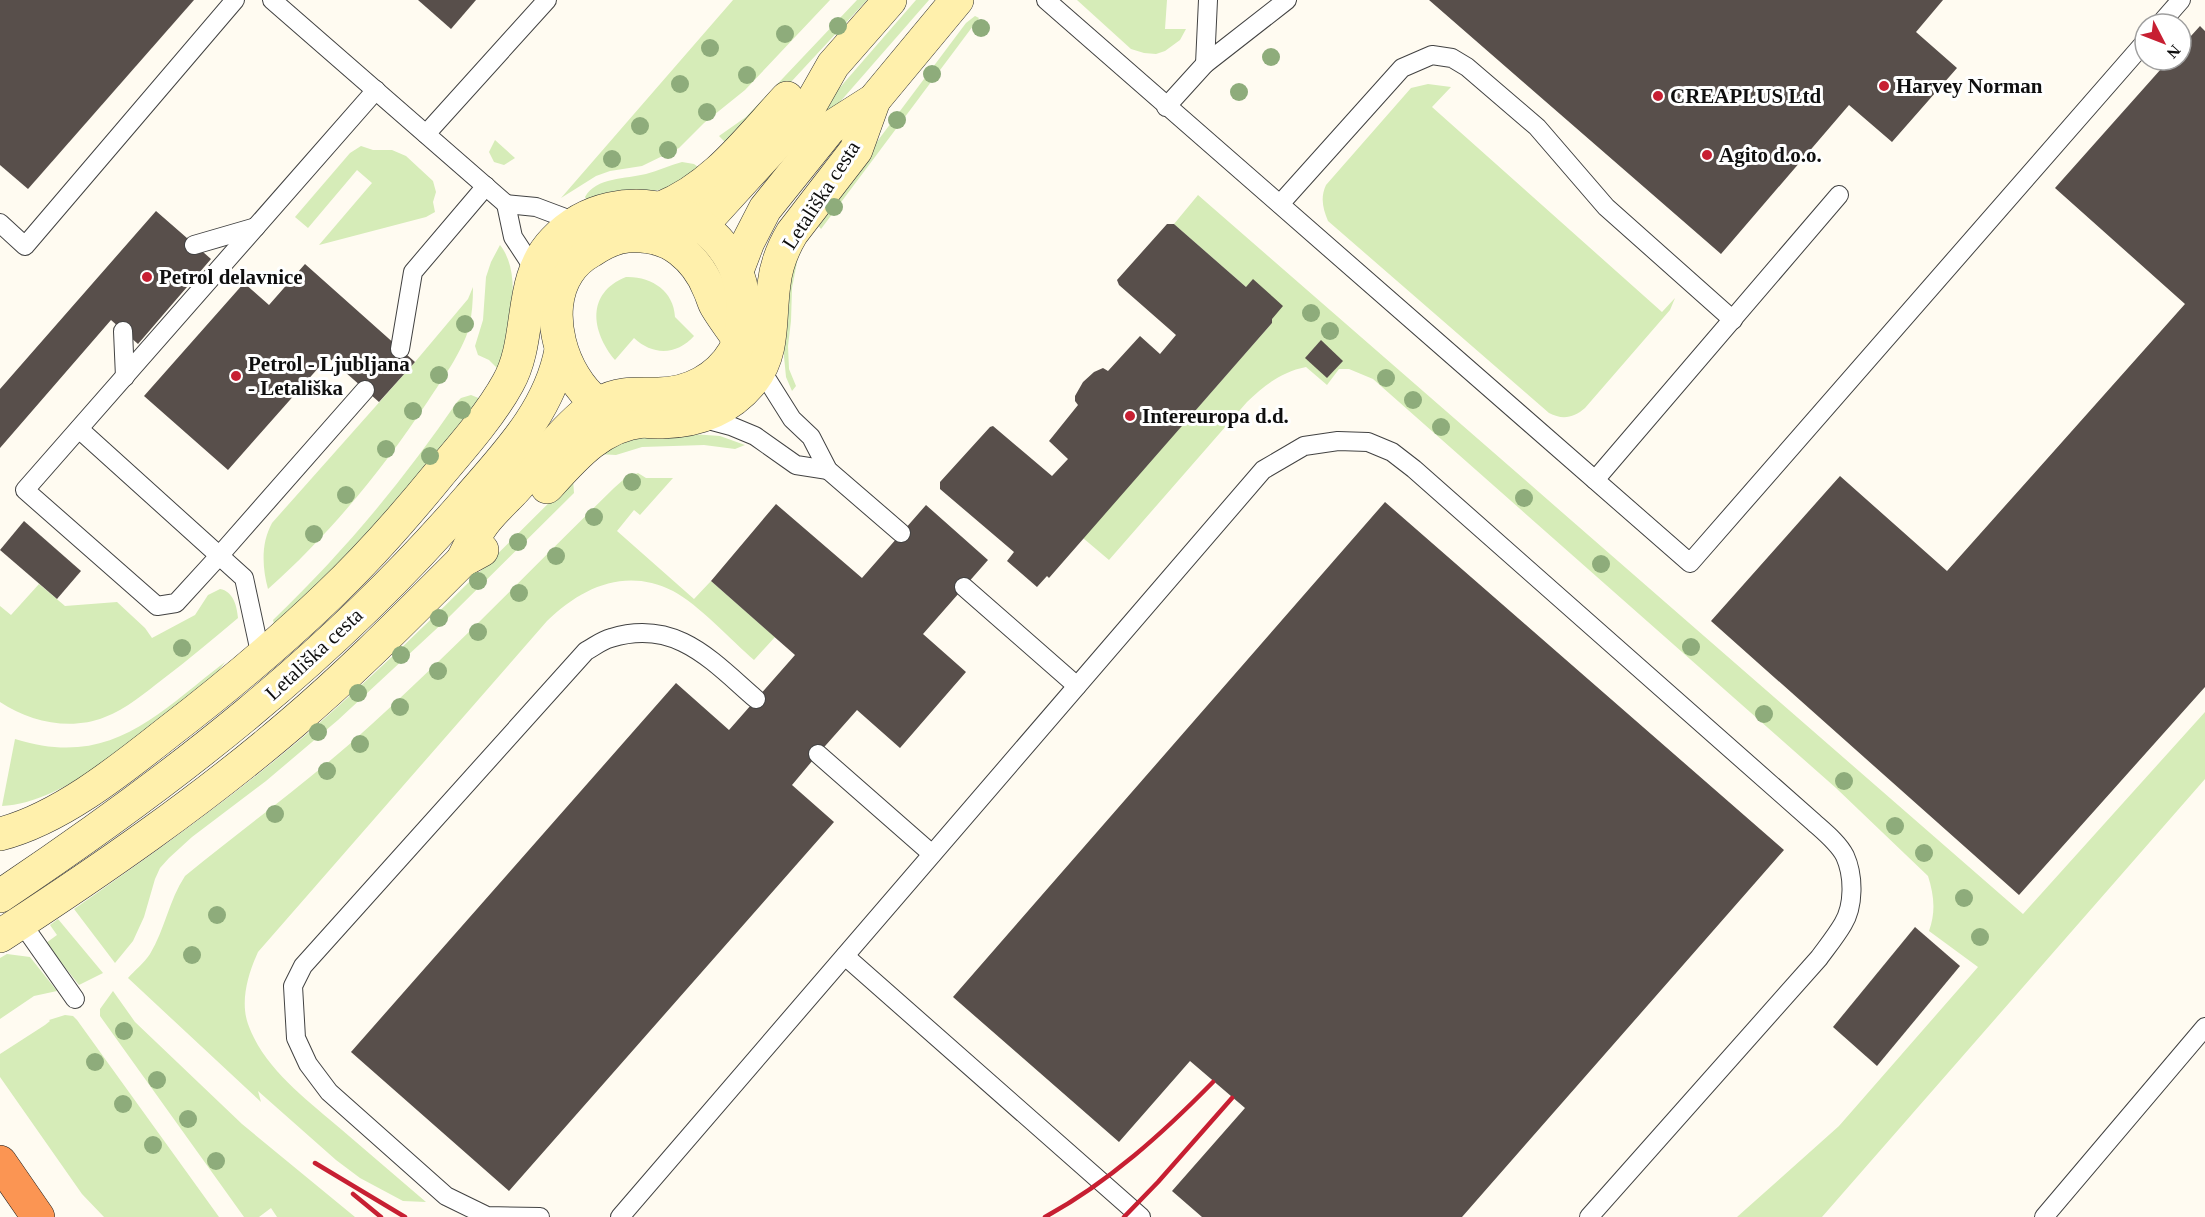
<svg xmlns="http://www.w3.org/2000/svg" width="2205" height="1217" font-family="Georgia,serif">
<style>
.green{fill:#d6ecb8}
.building{fill:#584f4b}
.lines{fill:none;stroke-linecap:round;stroke-linejoin:round}
.lane-casing{stroke:#424242;stroke-width:20}
.secondary-casing{stroke:#313131;stroke-width:34}
.highway-casing{stroke:#202020;stroke-width:34}
.lane{stroke:#fff;stroke-width:18}
.secondary{stroke:#fff0ac;stroke-width:33}
.highway{stroke:#fb9553;stroke-width:33}
.rail{stroke:#c71f32;stroke-width:4.5}
.tree{fill:#8eac7b}
.poi-dot{fill:#c71f32;stroke:#fff;stroke-width:2}
.labels{text-anchor:middle;stroke-width:6;stroke-linejoin:round;paint-order:stroke}
.poi-label{font-size:21px;font-weight:bold;fill:#0f0f0f;stroke:#fff;text-anchor:start}
.street-label{font-size:21px;fill:#0f0f0f;stroke:#fff}
</style>
<rect width="100%" height="100%" fill="#fffbf1"/>
<g class="green">
<polygon points="733,0 830,0 745,90 704,123 679,148 642,166 610,171 596,176 561,198"/>
<polygon points="857,0 867,0 778,96 728,145 719,136 746,117"/>
<polygon points="916,0 929,0 770,182 763,176"/>
<polygon points="1077,0 1167,0 1165,29 1186,29 1180,40 1165,51 1156,54 1144,53 1131,49"/>
<polygon points="975,16 979,18 821,229 816,223 966,23"/>
<path d="M1428 84 1451 87 1432 107 1662 312 1675 298 1670 310 1585 408C1574 418 1562 420 1549 413L1328 221C1323 209 1320 198 1326 185L1411 88Z"/>
<polygon points="495,140 515,158 504,165 494,162 489,152"/>
<polygon points="361,146 373,150 392,150 406,156 433,181 436,192 433,202 435,212 426,217 319,245 372,183 357,170 308,228 295,217 350,153"/>
<path d="M682 162 694 164 702 170 664 189 652 191 614 192 586 199 585 197C596 177 626 179 646 174 658 171 670 165 682 162Z"/>
<path d="M1198 195 2023 914 2205 712V779L1822 1217H1737L1839 1126 1978 967 1929 931C1936 912 1934 895 1928 876L1836 788 1373 379 1349 369H1339L1327 385 1306 367C1281 372 1265 385 1247 402L1109 560 1083 538 1272 323V319L1246 287 1174 224Z"/>
<path d="M500 245C525 277 507 334 499 370L489 360 478 355 475 346 483 320 486 277 491 262Z"/>
<polygon points="798,257 792,288 791,321 788,346 789,369 796,386 792,391 786,377 783,346 787,288"/>
<path d="M626 277C651 276 674 291 675 317L694 336C677 355 653 356 634 338L615 360C591 331 586 293 626 277Z"/>
<path d="M473 287C473 301 472 315 469 328 462 352 442 380 428 401 383 469 330 534 268 589 262 567 261 543 272 523L415 362 468 299Z"/>
<path d="M471 395 481 399 383 524 274 624 273 620C343 553 403 481 457 402L461 398Z"/>
<path d="M692 434 720 436 745 445 735 449 704 445 642 447 616 455 598 454C629 435 658 436 692 434Z"/>
<path d="M638 473 646 478H673L640 515 634 510 617 531 694 599 711 581 775 637 754 660C732 641 698 604 673 591 626 567 582 587 547 621L258 952C248 974 240 1001 248 1024 264 1069 308 1100 342 1130 370 1154 398 1178 426 1202L403 1201 360 1178 336 1160 258 1091 261 1102 128 978C135 970 144 963 150 954 165 929 169 900 185 876 240 831 298 789 352 742 443 661 527 573 614 488L623 480Z"/>
<path d="M573 479 574 493 447 619 338 720 266 781 192 837 169 858 160 868 155 879 144 917 133 941 115 963 74 909C163 847 253 783 334 710 417 636 494 557 573 479Z"/>
<path d="M39 584 65 606 117 602 145 628 152 638 195 615 208 595 220 589C233 591 237 606 238 618 213 639 188 660 163 679 145 693 126 709 105 717 71 731 30 722 0 702V606L11 615Z"/>
<path d="M225 662 214 677C162 719 70 803 2 806L15 739C110 769 156 715 225 662Z"/>
<polygon points="58,919 103,973 79,985 46,943 57,935 50,925"/>
<polygon points="7,954 30,957 57,991 34,996 0,1019 0,958"/>
<polygon points="113,991 135,1022 242,1124 355,1217 277,1217 271,1208 259,1217 244,1217 100,1016 100,1009"/>
<polygon points="65,1015 73,1016 77,1020 219,1217 104,1217 82,1194 0,1077 0,1054 45,1025 50,1021 49,1020"/>
</g>
<g class="building">
<polygon points="0,0 194,0 28,189 0,165"/>
<polygon points="418,0 476,0 451,29"/>
<polygon points="1429,0 1943,0 1916,32 1957,68 1892,142 1849,105 1721,254"/>
<polygon points="2200,26 2205,31 2205,687 2019,895 1711,621 1840,476 1947,571 2185,304 2055,188 2169,60 2181,60 2181,47"/>
<polygon points="156,211 211,259 138,344 111,320 0,448 0,389"/>
<polygon points="1167,224 1174,224 1246,287 1253,279 1283,306 1272,319 1272,323 1049,578 1047,576 1037,587 1007,561 1014,552 940,489 940,482 990,427 993,426 1052,476 1068,459 1049,441 1078,405 1075,401 1075,396 1083,382 1094,372 1103,368 1108,371 1140,336 1160,354 1176,335 1119,285 1117,280"/>
<polygon points="305,264 415,362 379,402 328,357 228,470 144,396 244,283 269,305"/>
<polygon points="1321,340 1343,361 1327,378 1305,358"/>
<polygon points="1385,502 1784,850 1462,1217 1202,1217 1172,1191 1245,1108 1190,1061 1119,1142 953,997"/>
<polygon points="776,504 862,578 926,505 988,560 923,634 966,672 900,748 857,710 818,754 792,785 834,822 509,1191 351,1052 676,683 729,730 795,655 711,581"/>
<polygon points="24,521 81,571 57,599 0,550"/>
<polygon points="1915,927 1960,966 1877,1066 1833,1027"/>
</g>
<g class="lines">
<g class="lane-casing">
<g id="lane">
<polyline points="272,0 506,204"/>
<polyline points="1046,0 1690,563 2145,42"/>
<polyline points="2160,24 2181,0"/>
<polyline points="1205,64 1208,0"/>
<polyline points="1166,107 1205,64 1287,0"/>
<polyline points="426,134 547,0"/>
<polyline points="506,204 513,237 538,275"/>
<polyline points="506,204 536,207 576,222"/>
<polyline points="1280,204 1402,68 1432,55 1452,58 1467,67 1537,127 1606,207 1733,320"/>
<polyline points="0,223 25,246 235,0"/>
<polyline points="194,245 256,227"/>
<polyline points="123,331 125,377"/>
<polyline points="400,349 413,272 486,186"/>
<polyline points="758,365 792,419 811,437 828,470 901,533"/>
<polyline points="365,390 219,556 176,603 157,606 25,490 376,90"/>
<polyline points="701,418 731,426 755,436 796,465 828,470"/>
<polyline points="79,429 244,578 261,657"/>
<polyline points="1595,480 1839,195"/>
<polyline points="964,587 1077,686"/>
<polyline points="818,754 932,854"/>
<polyline points="21,922 75,999"/>
<polyline points="845,956 1141,1217"/>
<path d="M540 1217 487 1216 446 1196 329 1092 308 1064 296 1038 293 986 303 966 586 651C594 647 602 640 611 638 676 618 712 661 756 699"/>
<path d="M620 1217 1263 470 1304 446 1338 441 1368 442 1392 452 1414 469 1810 819C1822 830 1838 842 1845 856 1854 876 1854 906 1843 924 1836 936 1827 947 1819 958L1589 1217"/>
<polyline points="2044,1217 2205,1027"/>
</g>
</g>
<g class="secondary-casing">
<g id="secondary">
<path d="M661 208C714 187 749 139 787 98"/>
<polyline points="679,234 699,224 712,214 808,109 833,65 890,0"/>
<polyline points="737,271 748,242 765,209 830,128 874,100 957,0"/>
<path d="M739 340C732 329 723 318 716 306 713 301 712 295 709 289 703 274 693 260 680 250 665 238 647 235 628 236 614 237 603 243 591 251 582 256 574 263 568 272 542 311 562 376 597 403 614 416 640 423 662 422 698 421 730 409 753 380 775 352 769 317 774 284 776 266 783 248 792 233L856 150 874 100"/>
<path d="M547 487C574 457 601 425 643 421"/>
<path d="M0 834C59 819 119 771 167 733 223 690 277 645 328 596 368 558 405 516 440 473 463 446 491 414 508 383 533 339 517 279 554 241 618 173 743 209 743 308 743 323 742 338 734 352 718 379 689 394 658 394 637 394 619 392 600 403 573 417 537 465 515 489 504 501 489 514 480 528 473 538 468 550 462 561"/>
<path d="M0 896C172 781 333 656 469 498 507 454 550 410 561 350"/>
<path d="M0 936C100 871 200 802 291 724 351 673 406 617 462 561L482 550"/>
</g>
</g>
<g class="highway-casing">
<polyline id="highway" points="0,1162 38,1217"/>
</g>
<use href="#lane" class="lane"/>
<use href="#secondary" class="secondary"/>
<use href="#highway" class="highway"/>
<g class="rail">
<polyline points="315,1163 405,1217"/>
<polyline points="353,1194 381,1217"/>
<path d="M1045 1217C1109 1182 1163 1133 1213 1082"/>
<polyline points="1124,1217 1158,1182 1232,1098"/>
</g>
</g>
<g class="tree">
<circle cx="838" cy="26" r="9"/>
<circle cx="981" cy="28" r="9"/>
<circle cx="785" cy="34" r="9"/>
<circle cx="710" cy="48" r="9"/>
<circle cx="1271" cy="57" r="9"/>
<circle cx="932" cy="74" r="9"/>
<circle cx="747" cy="75" r="9"/>
<circle cx="680" cy="84" r="9"/>
<circle cx="1239" cy="92" r="9"/>
<circle cx="707" cy="112" r="9"/>
<circle cx="897" cy="120" r="9"/>
<circle cx="640" cy="126" r="9"/>
<circle cx="668" cy="150" r="9"/>
<circle cx="612" cy="159" r="9"/>
<circle cx="834" cy="207" r="9"/>
<circle cx="1311" cy="313" r="9"/>
<circle cx="465" cy="324" r="9"/>
<circle cx="1330" cy="331" r="9"/>
<circle cx="439" cy="375" r="9"/>
<circle cx="1386" cy="378" r="9"/>
<circle cx="1413" cy="400" r="9"/>
<circle cx="462" cy="410" r="9"/>
<circle cx="413" cy="411" r="9"/>
<circle cx="1441" cy="427" r="9"/>
<circle cx="386" cy="449" r="9"/>
<circle cx="430" cy="456" r="9"/>
<circle cx="632" cy="482" r="9"/>
<circle cx="346" cy="495" r="9"/>
<circle cx="1524" cy="498" r="9"/>
<circle cx="594" cy="517" r="9"/>
<circle cx="314" cy="534" r="9"/>
<circle cx="518" cy="542" r="9"/>
<circle cx="556" cy="556" r="9"/>
<circle cx="1601" cy="564" r="9"/>
<circle cx="478" cy="581" r="9"/>
<circle cx="519" cy="593" r="9"/>
<circle cx="439" cy="618" r="9"/>
<circle cx="478" cy="632" r="9"/>
<circle cx="1691" cy="647" r="9"/>
<circle cx="182" cy="648" r="9"/>
<circle cx="401" cy="655" r="9"/>
<circle cx="438" cy="671" r="9"/>
<circle cx="358" cy="693" r="9"/>
<circle cx="400" cy="707" r="9"/>
<circle cx="1764" cy="714" r="9"/>
<circle cx="318" cy="732" r="9"/>
<circle cx="360" cy="744" r="9"/>
<circle cx="327" cy="771" r="9"/>
<circle cx="1844" cy="781" r="9"/>
<circle cx="275" cy="814" r="9"/>
<circle cx="1895" cy="826" r="9"/>
<circle cx="1924" cy="853" r="9"/>
<circle cx="1964" cy="898" r="9"/>
<circle cx="217" cy="915" r="9"/>
<circle cx="1980" cy="937" r="9"/>
<circle cx="192" cy="955" r="9"/>
<circle cx="124" cy="1031" r="9"/>
<circle cx="95" cy="1062" r="9"/>
<circle cx="157" cy="1080" r="9"/>
<circle cx="123" cy="1104" r="9"/>
<circle cx="188" cy="1119" r="9"/>
<circle cx="153" cy="1145" r="9"/>
<circle cx="216" cy="1161" r="9"/>
</g>
<g class="poi-dot">
<circle cx="1884" cy="86" r="6"/>
<circle cx="1658" cy="96" r="6"/>
<circle cx="1707" cy="155" r="6"/>
<circle cx="147" cy="277" r="6"/>
<circle cx="236" cy="376" r="6"/>
<circle cx="1130" cy="416" r="6"/>
</g>
<g class="labels">
<g class="poi-label">
<text x="1896" y="93">Harvey Norman</text>
<text x="1670" y="103">CREAPLUS Ltd</text>
<text x="1719" y="162">Agito d.o.o.</text>
<text x="159" y="284">Petrol delavnice</text>
<text x="248" y="371">Petrol - Ljubljana<tspan x="248" dy="24">- Letališka</tspan></text>
<text x="1142" y="423">Intereuropa d.d.</text>
</g>
<g class="street-label">
<text transform="translate(821 195) rotate(-57)" y="7">Letališka cesta</text>
<text transform="translate(314 654) rotate(-43)" y="7">Letališka cesta</text>
</g>
</g>
<g transform="translate(2163 42) rotate(132)"><circle r="28" fill="#ffffff" stroke="#9f9f9f" stroke-width="1.5"/>
<path d="M0-4.5L10 22L0 15L-10 22Z" fill="#c71f32"/>
<text y="-9" font-size="16" font-weight="bold" text-anchor="middle" fill="#0f0f0f">N</text>
</g>
</svg>
